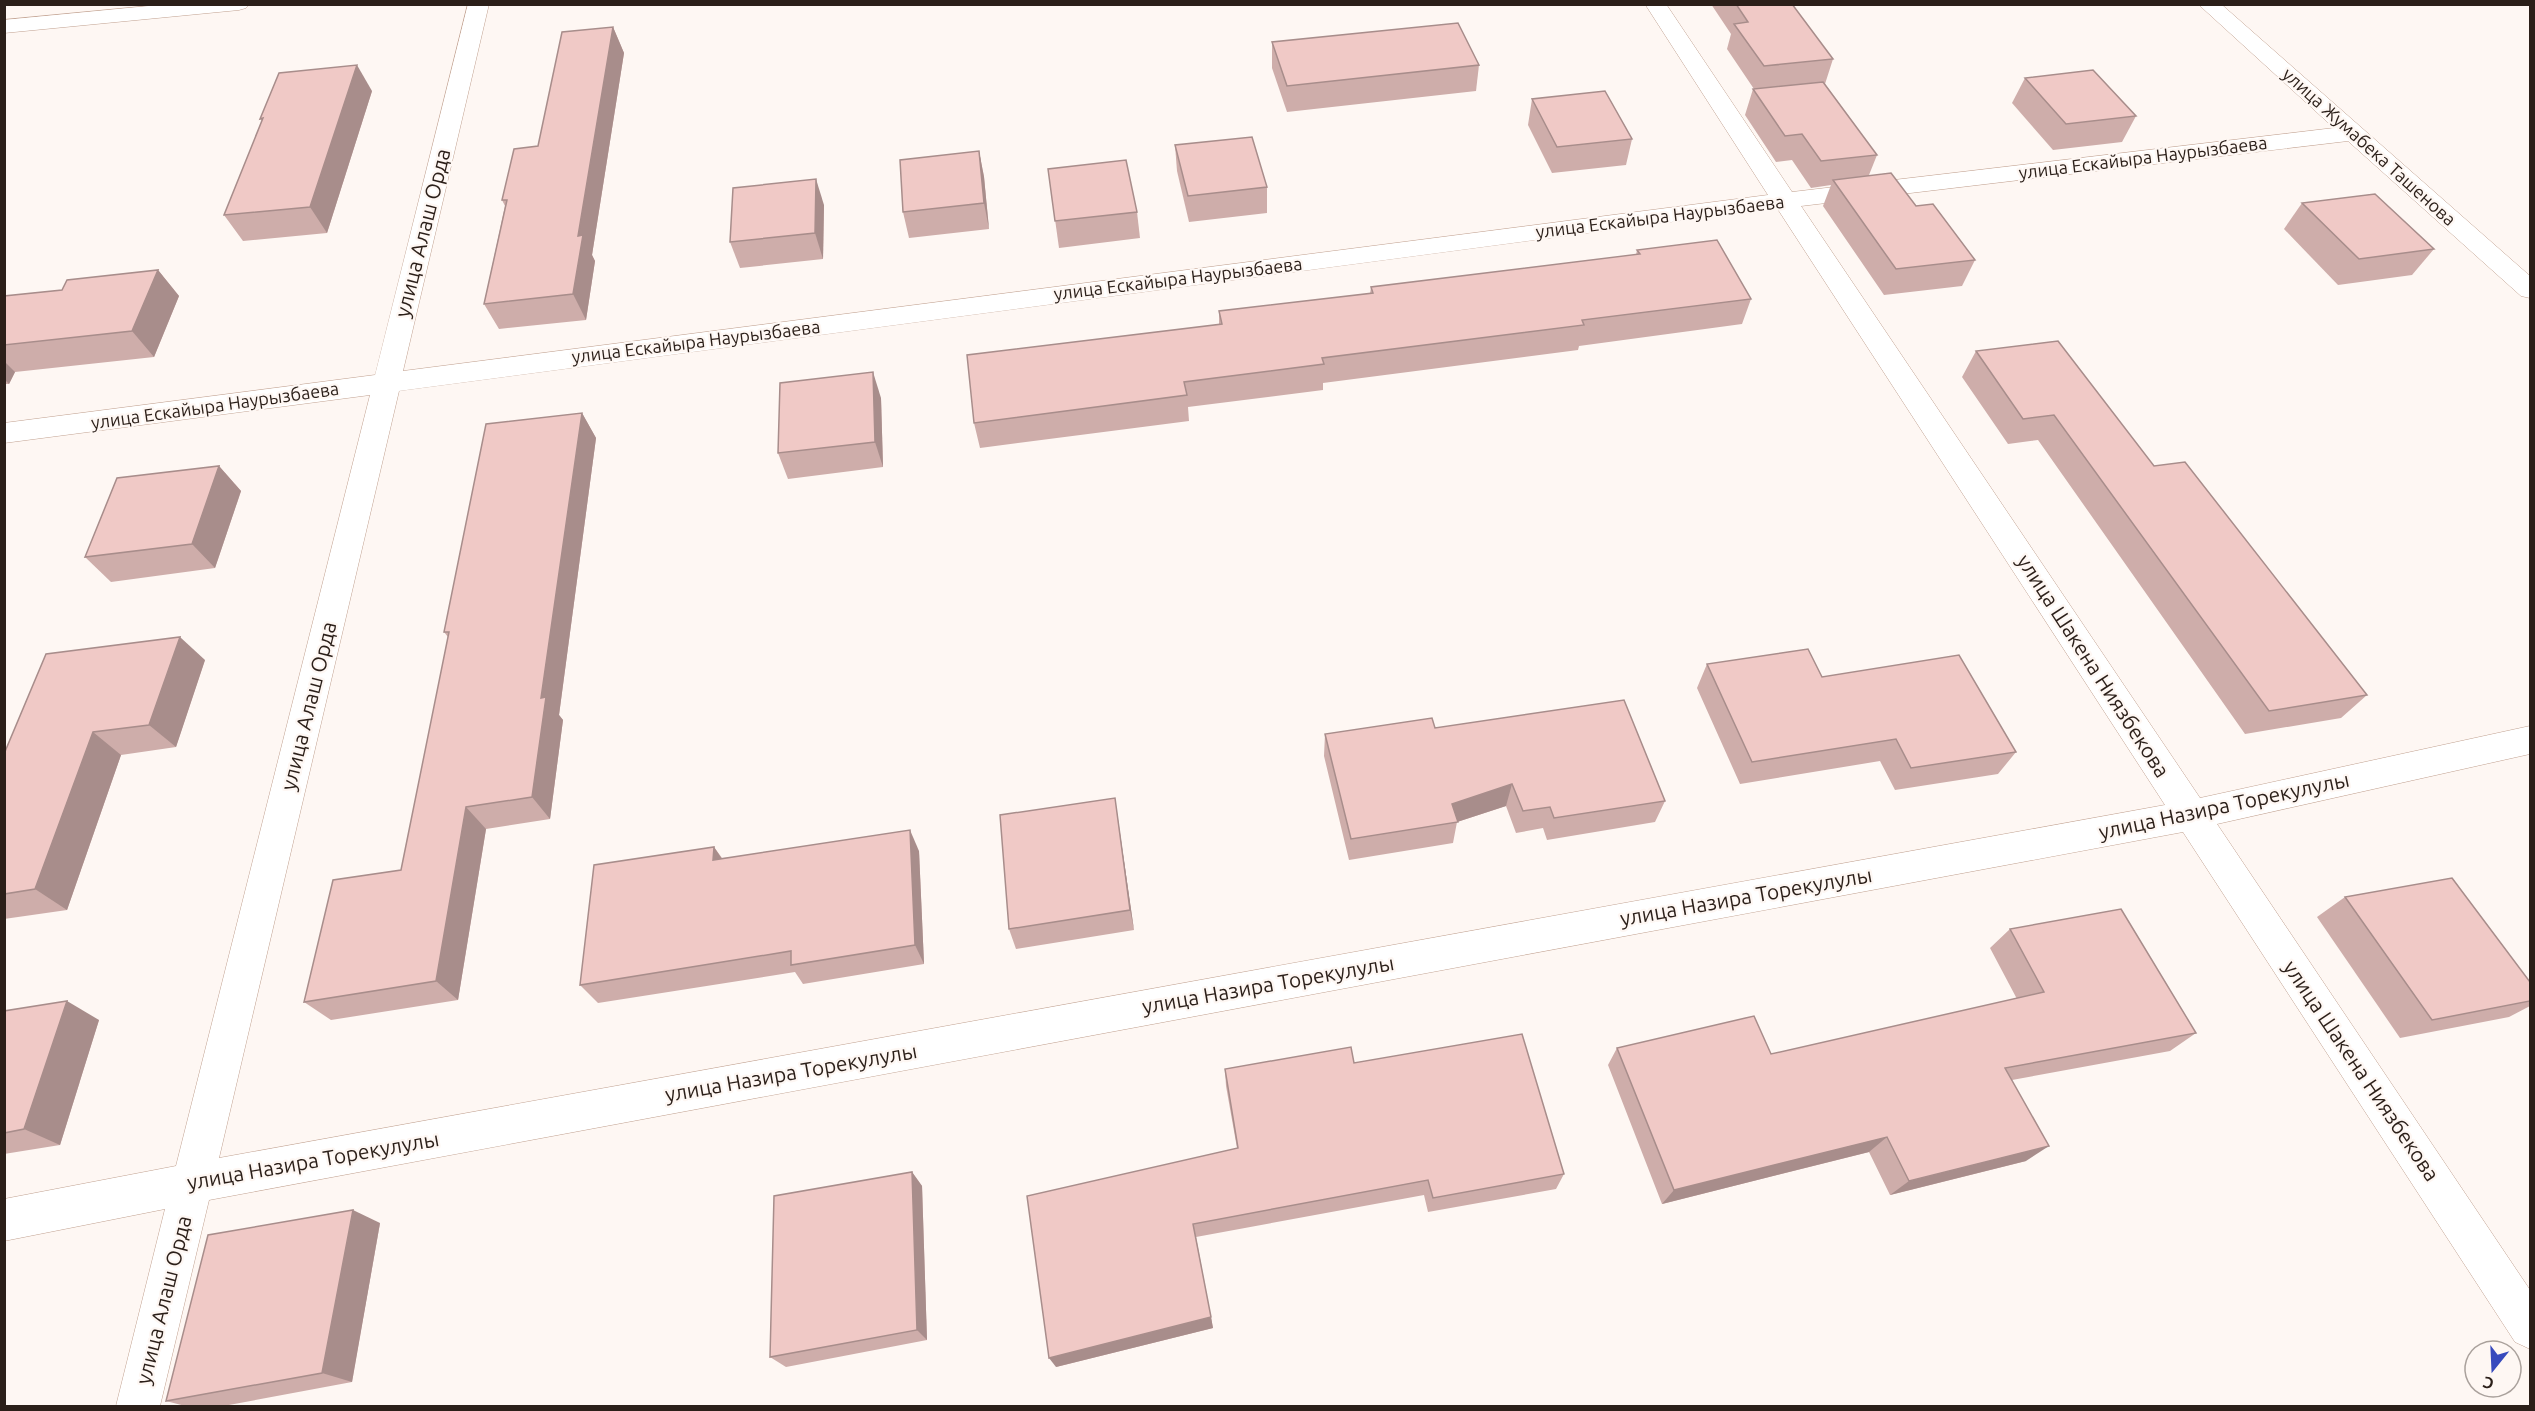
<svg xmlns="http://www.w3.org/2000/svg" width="2535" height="1411" font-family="Ubuntu,sans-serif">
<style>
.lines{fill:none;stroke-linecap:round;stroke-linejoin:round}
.minor-casing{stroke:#c1a190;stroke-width:1}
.minor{fill:#fff;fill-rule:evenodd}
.wall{fill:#ceadaa}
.shaded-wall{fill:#a88d8b}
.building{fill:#f0c9c6;stroke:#a88d8b;stroke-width:1.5}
.labels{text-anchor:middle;stroke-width:4.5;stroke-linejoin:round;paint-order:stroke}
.far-street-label{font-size:18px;fill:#2b1f19;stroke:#fef7f3}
.street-label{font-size:21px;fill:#2b1f19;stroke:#fef7f3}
</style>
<rect width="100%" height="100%" fill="#fef7f3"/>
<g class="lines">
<g class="minor-casing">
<g id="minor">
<polygon points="169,4 249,4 246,8 239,10 4,33 4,20"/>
<path d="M468 4H489L403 371 1768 195 1645 4H1666L1792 192 2334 128 2198 4H2221L2530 276V298L2521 296 2348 141 1801 206 2200 798 2530 726V754L2217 824 2530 1290V1349L2515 1342 2183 832 209 1200 160 1406H116L165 1209 4 1241V1199L176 1166 370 395 4 443V423L375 375ZM1777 208 2165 805 219 1158 399 391Z"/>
</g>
</g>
<use href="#minor" class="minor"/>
</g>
<g class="wall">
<polygon points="1711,4 1792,4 1833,59 1825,84 1877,155 1869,175 1916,206 1975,260 1962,286 1884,295 1823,206 1831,185 1811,188 1792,160 1776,162 1745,115 1753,89 1754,89 1727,49 1731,34"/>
<polygon points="613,27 624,53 592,255 595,261 586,320 499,329 484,304 505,206 502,200 538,146"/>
<polygon points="1272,42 1479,65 1476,91 1287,112 1272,68"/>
<polygon points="2025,78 2136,116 2122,142 2053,150 2012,103"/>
<polygon points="372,91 327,233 243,241 224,215 262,121 260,119"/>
<polygon points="1532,99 1632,139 1626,165 1552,173 1528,125"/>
<polygon points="1175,145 1267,187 1267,213 1189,222 1177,171"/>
<polygon points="979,151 984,177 989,229 909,238 903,212"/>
<polygon points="1048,169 1137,212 1140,238 1059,248"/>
<polygon points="2302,203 2434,249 2412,275 2338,285 2284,229"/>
<polygon points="824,205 823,259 740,268 730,242"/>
<polygon points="1637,250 1751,299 1742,324 1579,346 1578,350 1323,383 1323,390 1188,407 1189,421 980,448 974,423 1219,324 1219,311 1370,294 1371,287 1636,255"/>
<polygon points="158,270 179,296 154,357 15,372 9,384 4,384 4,296 62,290"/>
<polygon points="1976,351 2154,466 2367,695 2341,718 2245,734 2038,440 2008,444 1962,377"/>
<polygon points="881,398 883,467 788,479 778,453"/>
<polygon points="582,413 596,438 559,715 563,720 550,819 486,829 458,1000 331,1020 304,1002 401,870 448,637 444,632"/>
<polygon points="219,466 241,491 215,568 111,582 85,557"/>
<polygon points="205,660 176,747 121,755 67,910 4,919 4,754"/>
<polygon points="1707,664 1822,677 2016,752 1998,774 1895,790 1880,761 1740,784 1697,688"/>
<polygon points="1435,728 1665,801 1655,822 1547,840 1543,828 1516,833 1506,806 1457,822 1453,843 1349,860 1324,756 1325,734"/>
<polygon points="1115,798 1134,930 1016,949 1009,929"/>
<polygon points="714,847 722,858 919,851 924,964 803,984 795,972 598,1003 580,985"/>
<polygon points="2345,897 2530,982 2530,1006 2509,1017 2400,1038 2317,917"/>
<polygon points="2010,929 2196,1033 2170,1051 2012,1080 2026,1161 1890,1195 1869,1152 1662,1204 1608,1065 1617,1048 1771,1054 2017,999 1990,948"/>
<polygon points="4,1011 99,1020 60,1145 4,1154"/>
<polygon points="1354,1063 1564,1174 1556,1189 1428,1212 1424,1195 1196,1237 1213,1328 1056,1367 1237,1148 1226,1086 1225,1069"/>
<polygon points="912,1172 922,1186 927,1340 786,1367 770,1357"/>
<polygon points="380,1223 352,1382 218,1407 189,1407 166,1401"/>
</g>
<g class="shaded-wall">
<polygon points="613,27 624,53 592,255 595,261 586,320 573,294 578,236"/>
<polygon points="357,65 372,91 327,233 310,207"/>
<polygon points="979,151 984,177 989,229 984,203"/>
<polygon points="816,179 824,205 823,259 815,233"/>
<polygon points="158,270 179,296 154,357 132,331"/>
<polygon points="4,361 15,372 9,384 4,379"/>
<polygon points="873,372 881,398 883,467 875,442"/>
<polygon points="582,413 596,438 559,715 563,720 550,819 532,797 541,698"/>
<polygon points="219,466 241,491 215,568 192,544"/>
<polygon points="180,637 205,660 176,747 149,725"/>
<polygon points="93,732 121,755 67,910 35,889"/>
<polygon points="1512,784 1506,806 1457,822 1452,804"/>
<polygon points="1115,798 1118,820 1134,930 1130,910"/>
<polygon points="466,807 486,829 458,1000 436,981"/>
<polygon points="910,830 919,851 924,964 915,945"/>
<polygon points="714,847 728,868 713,860"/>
<polygon points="67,1001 99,1020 60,1145 24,1129"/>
<polygon points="1887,1137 1869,1152 1662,1204 1674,1190"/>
<polygon points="2049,1146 2026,1161 1890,1195 1909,1181"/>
<polygon points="912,1172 922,1186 927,1340 917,1330"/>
<polygon points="353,1210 380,1223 352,1382 322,1373"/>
<polygon points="1211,1317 1213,1328 1056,1367 1049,1358"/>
</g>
<g class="building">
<polygon points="1736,4 1792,4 1833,59 1764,66 1734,24 1748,22"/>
<polygon points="1458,23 1479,65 1287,86 1272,42"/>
<polygon points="613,27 578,236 583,235 573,294 484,304 507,200 502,200 514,149 538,146 562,32"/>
<polygon points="357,65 310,207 224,215 263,118 260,119 279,73"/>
<polygon points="2093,70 2136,116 2066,124 2025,78"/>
<polygon points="1823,82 1877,155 1821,161 1802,134 1785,136 1753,89"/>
<polygon points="1605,91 1632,139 1557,147 1532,99"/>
<polygon points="1252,137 1267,187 1188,196 1175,145"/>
<polygon points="979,151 984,203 903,212 900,160"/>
<polygon points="1126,160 1137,212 1055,221 1048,169"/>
<polygon points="1891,173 1916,206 1933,204 1975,260 1896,269 1833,180"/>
<polygon points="816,179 815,233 730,242 733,188"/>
<polygon points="2375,194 2434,249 2359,259 2302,203"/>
<polygon points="1717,240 1751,299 1582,320 1584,325 1322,358 1324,364 1184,382 1187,395 974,423 967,355 1222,324 1219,311 1373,293 1371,287 1640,254 1637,250"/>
<polygon points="158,270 132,331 4,345 4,296 62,290 67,280"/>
<polygon points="2058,341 2154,466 2185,462 2367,695 2269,711 2054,415 2023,419 1976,351"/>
<polygon points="873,372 875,442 778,453 780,383"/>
<polygon points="582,413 541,698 546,697 532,797 466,807 436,981 304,1002 333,880 401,870 449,632 444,632 486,424"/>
<polygon points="219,466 192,544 85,557 117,478"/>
<polygon points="180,637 149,725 93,732 35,889 4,894 4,754 46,654"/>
<polygon points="1808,649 1822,677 1959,655 2016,752 1911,768 1896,739 1752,762 1707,664"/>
<polygon points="1624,700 1665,801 1554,818 1550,807 1523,811 1512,784 1452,804 1458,822 1351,839 1325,734 1432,718 1435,728"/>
<polygon points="1115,798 1130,910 1009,929 1000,815"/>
<polygon points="910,830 915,945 791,965 791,951 580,985 594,865 714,847 713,860"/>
<polygon points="2452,878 2530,982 2530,1001 2432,1020 2345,897"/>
<polygon points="2121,909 2196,1033 2005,1068 2049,1146 1909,1181 1887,1137 1674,1190 1617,1048 1754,1016 1771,1054 2044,992 2010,929"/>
<polygon points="67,1001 24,1129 4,1133 4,1011"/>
<polygon points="1522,1034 1564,1174 1433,1198 1428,1180 1193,1224 1211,1317 1049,1358 1027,1196 1238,1148 1225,1069 1351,1047 1354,1063"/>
<polygon points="912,1172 917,1330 770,1357 774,1196"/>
<polygon points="353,1210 322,1373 166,1401 208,1235"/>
</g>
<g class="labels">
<g class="far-street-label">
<text transform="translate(2369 147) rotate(42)" y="6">улица Жумабека Ташенова</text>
<text transform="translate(2143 158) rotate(-7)" y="6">улица Ескайыра Наурызбаева</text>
<text transform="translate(1660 217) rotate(-7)" y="6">улица Ескайыра Наурызбаева</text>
<text transform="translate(1178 279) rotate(-7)" y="6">улица Ескайыра Наурызбаева</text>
<text transform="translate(696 342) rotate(-7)" y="6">улица Ескайыра Наурызбаева</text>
<text transform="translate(215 406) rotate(-8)" y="6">улица Ескайыра Наурызбаева</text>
</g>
<g class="street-label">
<text transform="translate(423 233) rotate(-76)" y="7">улица Алаш Орда</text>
<text transform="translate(2093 666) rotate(57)" y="7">улица Шакена Ниязбекова</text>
<text transform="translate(309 706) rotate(-76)" y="7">улица Алаш Орда</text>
<text transform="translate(2224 806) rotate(-12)" y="7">улица Назира Торекулулы</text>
<text transform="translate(1746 897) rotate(-10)" y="7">улица Назира Торекулулы</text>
<text transform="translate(1268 985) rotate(-10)" y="7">улица Назира Торекулулы</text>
<text transform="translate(2361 1071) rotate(56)" y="7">улица Шакена Ниязбекова</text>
<text transform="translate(791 1073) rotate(-10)" y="7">улица Назира Торекулулы</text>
<text transform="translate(313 1161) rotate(-10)" y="7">улица Назира Торекулулы</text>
<text transform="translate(164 1300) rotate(-76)" y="7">улица Алаш Орда</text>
</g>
</g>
<rect width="2535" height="1411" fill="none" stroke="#2b1f19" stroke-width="12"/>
<g transform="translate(2493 1369) rotate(198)"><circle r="28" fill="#fef7f3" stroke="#aaa19c" stroke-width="1.5"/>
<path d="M0-4.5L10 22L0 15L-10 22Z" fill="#374abd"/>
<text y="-9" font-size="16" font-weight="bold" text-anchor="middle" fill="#2b1f19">С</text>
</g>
</svg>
